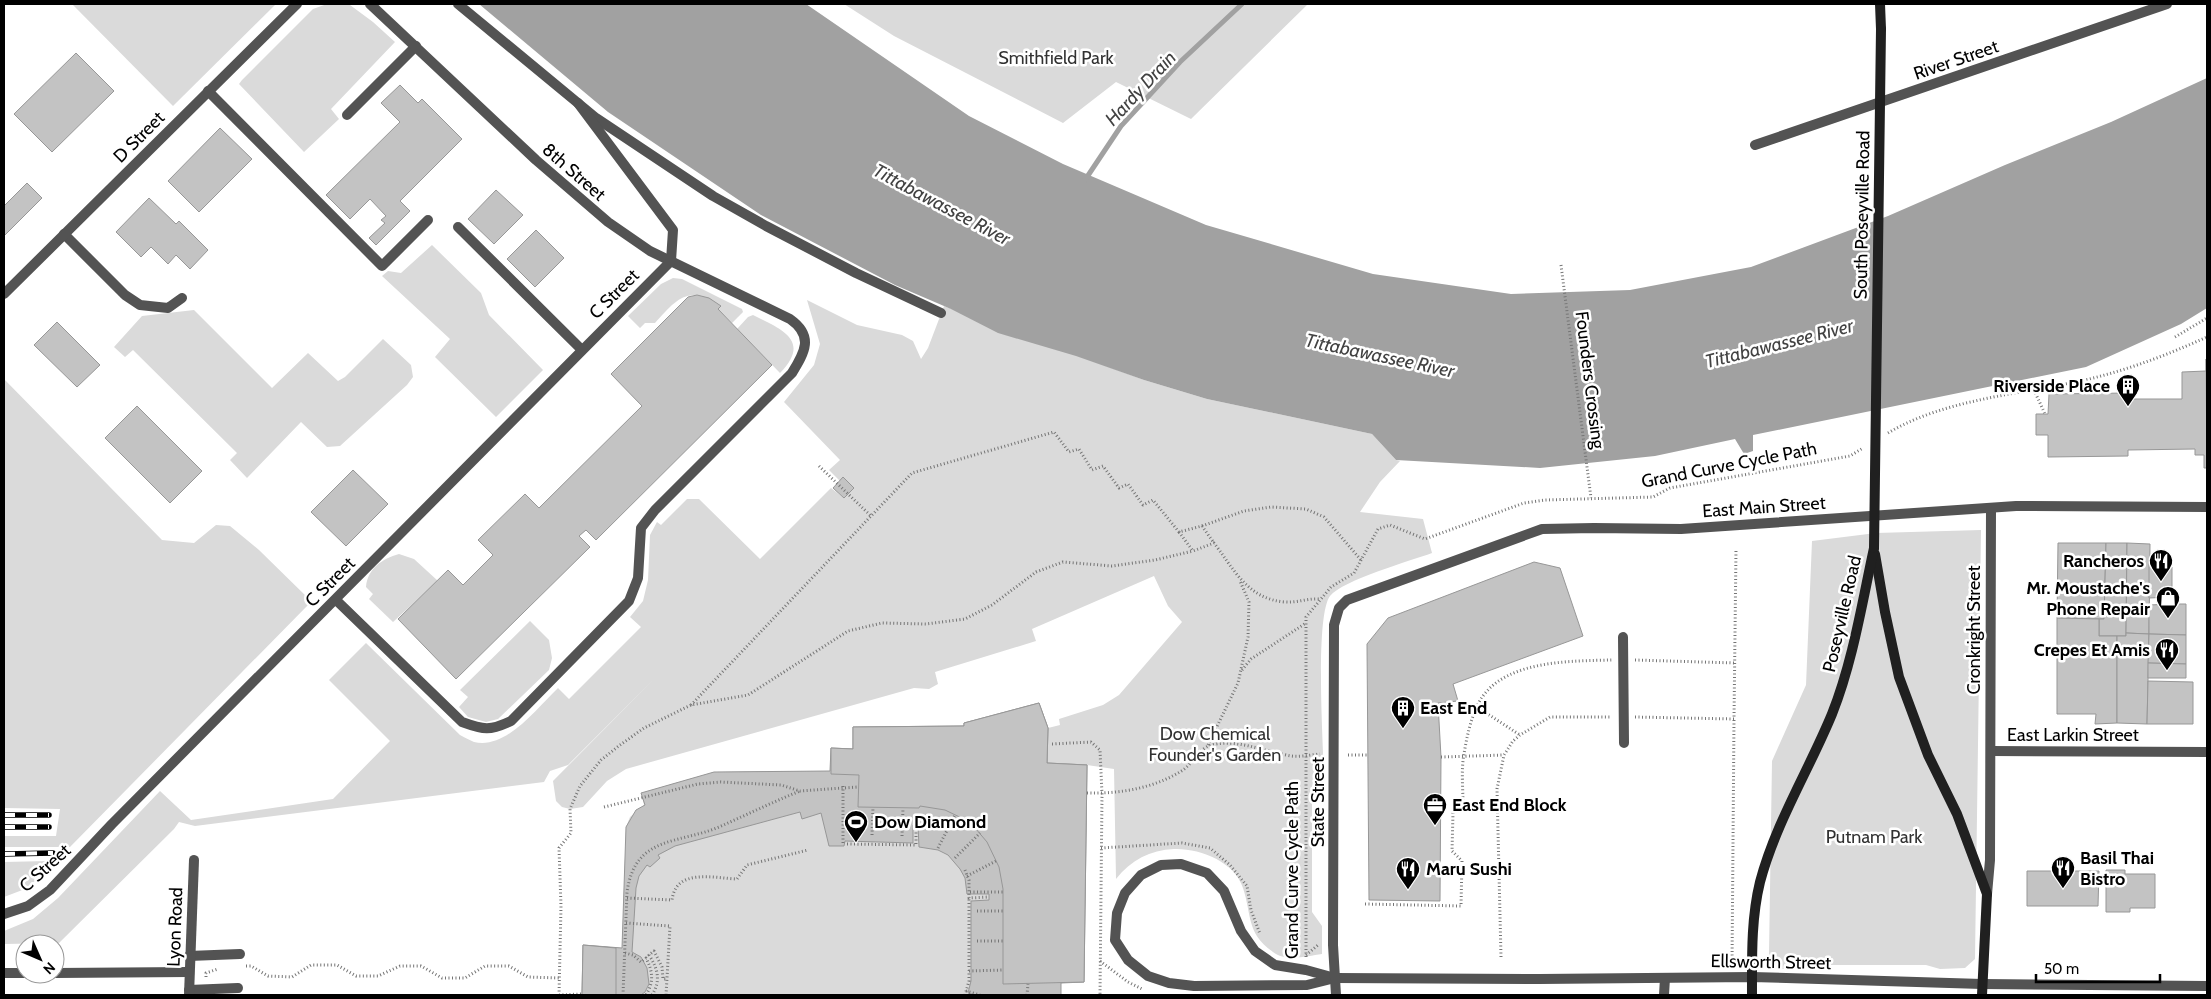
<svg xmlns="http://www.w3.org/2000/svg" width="2211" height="999" font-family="Cabin,sans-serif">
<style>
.green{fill:#dadada}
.water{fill:#a1a1a1}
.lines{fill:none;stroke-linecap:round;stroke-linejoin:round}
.stream{stroke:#a1a1a1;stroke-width:5}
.building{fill:#c3c3c3;stroke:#979797}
.path{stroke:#757575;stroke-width:3;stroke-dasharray:1 2.5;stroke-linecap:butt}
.service{stroke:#535353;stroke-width:10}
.minor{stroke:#535353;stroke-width:10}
.tertiary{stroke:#535353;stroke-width:10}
.secondary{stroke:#202020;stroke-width:10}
.rail-casing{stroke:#000;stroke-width:5.5}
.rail{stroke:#fff;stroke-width:4;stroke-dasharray:11;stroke-linecap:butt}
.secondary-bridge{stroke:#202020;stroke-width:10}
.labels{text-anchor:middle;stroke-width:5;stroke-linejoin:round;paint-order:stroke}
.park-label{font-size:18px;fill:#313131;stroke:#fff}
.street-label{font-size:18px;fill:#000;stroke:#fff}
.poi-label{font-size:18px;font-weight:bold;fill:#000;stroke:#fff;text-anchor:start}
.water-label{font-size:19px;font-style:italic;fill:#424242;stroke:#fff}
</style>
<rect width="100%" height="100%" fill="#fff"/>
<g class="green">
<polygon points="72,4 276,4 173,106"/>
<polygon points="327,4 350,5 373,22 395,42 331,109 339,119 304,152 239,84 242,80 313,9"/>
<polygon points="844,4 1308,4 1191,119 1116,82 1063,123 894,36"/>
<polygon points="432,245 481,293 489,315 543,370 496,417 435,357 450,339 382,276 388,271 401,273"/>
<path d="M673 278 682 279 742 309 743 312 732 323 718 309 721 306C688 284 677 299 655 323H645L640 328 628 316 661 284Z"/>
<path d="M807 300 857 325 902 335 913 341 921 359 928 348 944 306 1144 380 1207 399 1372 434 1396 460 1400 461 1380 482 1360 512 1423 519 1432 553C1410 561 1343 580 1330 596 1315 616 1323 743 1324 775L1312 786V912L1322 926V954C1307 956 1286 962 1273 952 1246 933 1252 915 1243 888 1235 862 1200 848 1174 849 1150 850 1131 860 1116 879L1114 769 1087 765 1084 982 1061 983V995H582L583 945 622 948 626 827 630 817 644 805 641 793 714 772 830 771 831 748 853 749V727L964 726V723L1039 703 1048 728 1060 725 1059 719 1103 705 1119 695 1182 622 1168 606 1154 576 1032 629 1036 641 935 672 938 684 929 689 914 688 626 769 607 781 583 807 570 809 562 807 556 801 553 781 653 680 568 765 550 771 544 782 195 826 179 822 174 829 59 943 4 944V931L33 919 58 898 160 791 191 820 333 799 390 741 329 680 366 643 460 735C464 737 469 740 474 742 506 750 537 708 558 688L569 699 641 627 630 617 643 601 648 580 650 535 657 522 661 525 687 499H699L760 559 831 488 844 498 853 488 843 477 840 481 829 470 840 460 784 402 814 365 820 344Z"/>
<polygon points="194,310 272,388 308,353 338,381 345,377 383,339 411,365 413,377 407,385 340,446 327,447 301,422 247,478 230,460 237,453 133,350 125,357 114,347 142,316"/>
<path d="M753 315C781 329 812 340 780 373L737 329 748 317Z"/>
<polygon points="4,379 162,540 194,543 216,525 230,526 259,550 309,599 308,605 70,847 4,847 4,836 56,836 60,809 4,808"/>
<polygon points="1981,530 1975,959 1965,968 1940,969 1926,965 1811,965 1799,969 1780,969 1769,954 1772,761 1806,685 1812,541 1876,533"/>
<path d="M399 554 414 559 438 581 393 622 369 599 373 594 366 587C368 568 382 559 399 554Z"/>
<polygon points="530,621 549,640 552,658 549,670 498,719 486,722 468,717 459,707 468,697 460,690"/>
<polygon points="48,861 56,864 25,889 4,897 4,862"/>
</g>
<polygon class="water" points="479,4 806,4 969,116 1063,164 1206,225 1373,274 1511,294 1630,290 1751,267 1888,216 2005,165 2111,122 2207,78 2207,308 2181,324 2086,367 1753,435 1753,451 1744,454 1735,439 1655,456 1540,468 1396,460 1372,434 1207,399 1144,380 1076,356 998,333 951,309 895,285 761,215 608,112"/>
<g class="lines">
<polyline class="stream" points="1085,180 1121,126 1180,62 1242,4"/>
</g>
<g class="building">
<polygon points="76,53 114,91 52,152 14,114"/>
<polygon points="400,85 418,103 422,99 462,139 400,201 410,211 376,245 369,238 385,223 381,220 386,216 370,199 350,219 326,195 400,122 381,103"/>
<polygon points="220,128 252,159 199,212 168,181"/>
<polygon points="27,183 42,198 4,236 4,206"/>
<polygon points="496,190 523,215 494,244 468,219"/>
<polygon points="149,198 176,224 179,221 208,250 190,269 176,255 168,264 151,247 141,257 116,232"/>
<polygon points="536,230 564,258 535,287 507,259"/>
<polygon points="697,295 709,298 721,306 718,309 772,365 596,540 586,530 579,536 590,547 456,679 398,619 448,570 463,585 493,555 478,540 525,494 539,508 642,406 611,374 688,297"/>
<polygon points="57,322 100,365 77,387 34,345"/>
<polygon points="2206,359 2207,468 2204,468 2204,455 2195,455 2195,449 2128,450 2128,456 2048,457 2048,435 2036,435 2036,414 2048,414 2049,394 2128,393 2128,399 2182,399 2182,372 2206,371"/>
<polygon points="137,406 202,471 170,503 105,438"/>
<polygon points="353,470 388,504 346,546 311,512"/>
<polygon points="843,477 854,488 844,498 833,488"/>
<polygon points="2058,543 2106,543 2104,619 2057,618"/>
<polygon points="2106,543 2127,543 2126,636 2099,636 2099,619 2104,619"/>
<polygon points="2127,543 2150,544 2149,634 2126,633"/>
<polygon points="2149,560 2165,560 2172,567 2172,597 2149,598"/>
<polygon points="1534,562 1560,568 1583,636 1453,684 1458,701 1438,703 1441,757 1440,901 1369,900 1367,644 1388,618"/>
<polygon points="2172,604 2186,604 2186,635 2149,634 2149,605"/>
<polygon points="2057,618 2099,619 2099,636 2117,636 2117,723 2095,724 2096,714 2057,714"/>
<polygon points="2126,633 2149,634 2147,724 2117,723 2117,636 2126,636"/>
<polygon points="2149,634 2186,635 2186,664 2148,663"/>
<polygon points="2148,663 2186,664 2186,678 2148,678"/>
<polygon points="2148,681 2193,682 2193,724 2147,724"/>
<polygon points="1039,703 1048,728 1047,763 1087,765 1084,982 1061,983 1061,995 975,995 968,993 971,981 971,901 989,900 989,894 967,894 965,878 960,869 948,855 938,850 919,847 918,825 913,825 913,843 845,841 844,846 829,846 821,813 802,819 800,812 675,846 658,855 660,858 650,867 647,865 639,876 636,888 632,952 641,957 647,968 649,984 645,992 641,995 582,995 583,945 622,948 626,827 636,810 645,805 641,793 714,772 830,771 831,748 853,749 853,727 964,726 964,723"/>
<polygon points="1039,703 1048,728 1047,763 1087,765 1084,982 1003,984 1003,889 999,867 987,842 970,822 945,810 920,806 919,808 858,807 859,775 831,774 831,748 853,749 853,727 964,726 964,723"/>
<polygon points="2106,870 2125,870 2125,874 2155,874 2155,908 2130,908 2130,912 2106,912"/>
<polygon points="2027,871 2099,871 2098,906 2027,906"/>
<polygon points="583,945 616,948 616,995 582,995"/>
</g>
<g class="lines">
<g class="path">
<polyline points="1561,265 1591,498"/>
<polyline points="2175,337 2207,318"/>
<polyline points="2034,390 2045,414"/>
<path d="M1888 433C1945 399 2021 394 2085 380 2128 370 2167 355 2207 337"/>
<polyline points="819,466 871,516"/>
<polyline points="1202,526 1244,511 1271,507 1306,509 1324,517 1361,560"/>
<path d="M1179 532 1193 551 1214 543C1234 569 1247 599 1285 602 1297 603 1308 598 1320 599"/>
<polyline points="1635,660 1735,663"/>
<polyline points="1242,670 1251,659 1306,623"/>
<polyline points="691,705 912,473 1054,432 1069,452 1079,449 1092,470 1103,466 1119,488 1128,484 1143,505 1153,500 1179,532 1202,526 1214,543"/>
<polyline points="1477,707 1520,735"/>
<polyline points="1635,717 1734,719 1736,549"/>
<polyline points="1052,744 1091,742 1100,750 1102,794 1100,995"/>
<polyline points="1208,745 1238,683 1248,637 1249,602 1240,581"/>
<polyline points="1348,755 1367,755"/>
<polyline points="1441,757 1504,755"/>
<polyline points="843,786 843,844"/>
<path d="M1087 793C1120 794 1155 788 1183 770 1192 764 1200 748 1211 745 1237 739 1260 750 1286 755 1297 758 1308 755 1320 754"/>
<polyline points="604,807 698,784 721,782 781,785 800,791 858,787"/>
<polyline points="872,835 873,807"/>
<polyline points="902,836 903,808"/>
<polyline points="847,844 916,845 916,825"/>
<polyline points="938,848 955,815"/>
<polyline points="1101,848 1182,843 1210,848 1230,865 1247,886 1251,910 1260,934"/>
<polyline points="955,858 980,833"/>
<polyline points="965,870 969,880 969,898 989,897"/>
<polyline points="967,876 996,861"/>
<polyline points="970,892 1003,892"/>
<path d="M627 898 672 900C676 868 713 878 737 879L747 865 808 850"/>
<path d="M1365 904 1461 906 1462 861 1452 851 1453 813 1463 804C1463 788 1461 770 1464 754 1467 736 1472 711 1483 696 1509 660 1572 661 1612 660"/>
<polyline points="977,911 1003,911"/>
<polyline points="626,923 670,926 666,995"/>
<polyline points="977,941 1003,941"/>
<path d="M625 953 633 955 641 962 646 958C653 972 654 982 646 995"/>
<polyline points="1306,955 1318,945"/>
<polyline points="1306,957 1306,617 1331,587 1354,573 1378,529 1390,525 1425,539 1524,503 1545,500 1653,497 1670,488 1850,456 1863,448"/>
<polyline points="1501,957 1497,789 1504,755 1513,741 1520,735 1550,717 1611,717"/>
<polyline points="1100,961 1128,982 1142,989"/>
<polyline points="246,966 251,966 268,976 292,977 311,965 337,965 356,976 378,976 400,966 421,966 442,978 465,978 485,966 509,966 528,977 559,978"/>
<polyline points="1732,966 1734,719"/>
<polyline points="969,967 969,898"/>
<polyline points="206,977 206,973 218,969"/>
<polyline points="966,991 980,995"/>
<polyline points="559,995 561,906 559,848 571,833 570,809 580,786 601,760 620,745 644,728 691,705 748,695 848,631 882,623 926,624 965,619 992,605 1036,572 1063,562 1112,566 1155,560 1193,551"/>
<polyline points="559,995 582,994"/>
<path d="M623 995 627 892C635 835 679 844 719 827 746 815 773 802 800 791"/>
<path d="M652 995C661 981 658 969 649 955L654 951 662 967 663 979H667"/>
<polyline points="965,995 969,981 969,971 1003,970"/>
<polyline points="1027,995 1028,984"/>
</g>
<g class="service">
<polyline points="458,4 596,118 713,196 766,226 856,273 941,313"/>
<polyline points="208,91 382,266 428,220"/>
<polyline points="347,115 416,46"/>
<polyline points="458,227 581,349"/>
<polyline points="64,234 125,295 140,305 168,308 182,298"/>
<polyline points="4,294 297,4"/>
<path d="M336 600 462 722C484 730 490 731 511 721L629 601 638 578 641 528 655 510 792 373C805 352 814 336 790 319L650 251 608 222 536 160 370 4"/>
<polyline points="1623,637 1624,743"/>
<polygon points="1181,864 1207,873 1224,891 1241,931 1255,951 1275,965 1306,970 1335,978 1307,985 1194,986 1169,983 1148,976 1128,960 1115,940 1117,913 1125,893 1141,875 1161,865"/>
<polyline points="4,914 28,906 50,890 112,824 671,261 673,230 578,103"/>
<polyline points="189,956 240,954"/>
<polyline points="189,990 238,988"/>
<polyline points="189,995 194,860"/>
<polyline points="1664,995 1665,978"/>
</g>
<g class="minor">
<polyline points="1755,145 2167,4"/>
<polyline points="1991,751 2207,752"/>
<polyline points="4,973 25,973"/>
<polyline points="55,973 189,972"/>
<polyline points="1335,978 1540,979 1752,977 1982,984 2207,986"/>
</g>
<g class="tertiary">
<polyline points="1987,894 1990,860 1991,508"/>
<polyline points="1336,995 1333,945 1334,625 1339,608 1347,600 1542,529 1594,528 1681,529 2016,506 2207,507"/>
</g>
<g class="secondary">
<polyline points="1880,4 1881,29"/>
<polyline points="1875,554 1885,612 1899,677 1928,755 1957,814 1987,894 1982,995"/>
<path d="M1752 995C1752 957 1751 919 1760 882 1776 822 1809 770 1832 714 1853 661 1862 603 1874 548"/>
</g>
<g class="rail-casing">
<g id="rail">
<polyline points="4,815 49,815"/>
<polyline points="4,827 49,827"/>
<polyline points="4,854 53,853"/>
</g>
</g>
<use href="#rail" class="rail"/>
<polyline class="secondary-bridge" points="1874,548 1881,29"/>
</g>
<defs>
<g id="building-pin" transform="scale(1.25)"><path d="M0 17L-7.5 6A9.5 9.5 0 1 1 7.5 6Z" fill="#000" stroke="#fff"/><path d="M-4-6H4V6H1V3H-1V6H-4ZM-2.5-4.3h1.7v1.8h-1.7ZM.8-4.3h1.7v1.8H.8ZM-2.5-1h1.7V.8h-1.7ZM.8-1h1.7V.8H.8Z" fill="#fff"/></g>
<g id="restaurant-pin" transform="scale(1.25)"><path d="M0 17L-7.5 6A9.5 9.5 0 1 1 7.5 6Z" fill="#000" stroke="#fff"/><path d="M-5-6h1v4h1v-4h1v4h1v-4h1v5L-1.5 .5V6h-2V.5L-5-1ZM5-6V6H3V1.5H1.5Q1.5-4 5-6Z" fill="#fff"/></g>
<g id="shop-pin" transform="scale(1.25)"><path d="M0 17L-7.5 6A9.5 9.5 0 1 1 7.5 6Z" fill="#000" stroke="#fff"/><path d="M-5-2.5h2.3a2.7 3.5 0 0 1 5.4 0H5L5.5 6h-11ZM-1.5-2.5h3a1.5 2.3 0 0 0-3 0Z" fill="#fff"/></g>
<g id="office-pin" transform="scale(1.25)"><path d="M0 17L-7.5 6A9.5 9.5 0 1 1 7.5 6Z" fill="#000" stroke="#fff"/><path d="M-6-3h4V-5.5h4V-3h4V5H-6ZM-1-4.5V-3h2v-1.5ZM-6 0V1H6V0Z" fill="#fff"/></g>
<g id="stadium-pin" transform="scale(1.25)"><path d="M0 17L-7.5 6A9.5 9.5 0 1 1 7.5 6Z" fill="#000" stroke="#fff"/><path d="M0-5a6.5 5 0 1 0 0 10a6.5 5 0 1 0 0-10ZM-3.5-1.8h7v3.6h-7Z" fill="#fff"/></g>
</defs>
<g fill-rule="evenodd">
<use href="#building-pin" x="2128" y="386"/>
<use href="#restaurant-pin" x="2161" y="561"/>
<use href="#shop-pin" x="2168" y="598"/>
<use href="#restaurant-pin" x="2167" y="650"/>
<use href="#building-pin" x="1403" y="708"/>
<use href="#office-pin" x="1435" y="805"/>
<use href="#stadium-pin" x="856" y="822"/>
<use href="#restaurant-pin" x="2063" y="868"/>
<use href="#restaurant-pin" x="1408" y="869"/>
</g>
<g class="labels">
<g class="park-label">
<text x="1056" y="64">Smithfield Park</text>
<text x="1215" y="740">Dow Chemical<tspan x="1215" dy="21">Founder's Garden</tspan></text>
<text x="1874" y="843">Putnam Park</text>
</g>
<g class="street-label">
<text transform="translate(1956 60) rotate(-19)" y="6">River Street</text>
<text transform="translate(139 137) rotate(-45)" y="6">D Street</text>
<text transform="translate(574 172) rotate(41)" y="6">8th Street</text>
<text transform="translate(1862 215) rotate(-89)" y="6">South Poseyville Road</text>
<text transform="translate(614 294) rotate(-45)" y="6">C Street</text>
<text transform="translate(1590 380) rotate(83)" y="6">Founders Crossing</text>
<text transform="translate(1729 465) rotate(-11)" y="6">Grand Curve Cycle Path</text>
<text transform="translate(1764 507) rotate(-4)" y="6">East Main Street</text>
<text transform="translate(330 582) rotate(-45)" y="6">C Street</text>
<text transform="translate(1842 614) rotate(-77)" y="6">Poseyville Road</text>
<text transform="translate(1974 630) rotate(-90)" y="6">Cronkright Street</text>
<text x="2073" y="741">East Larkin Street</text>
<text transform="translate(1318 802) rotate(-90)" y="6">State Street</text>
<text transform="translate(45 868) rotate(-42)" y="6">C Street</text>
<text transform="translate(1292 870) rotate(-90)" y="6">Grand Curve Cycle Path</text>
<text transform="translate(175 927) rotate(-88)" y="6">Lyon Road</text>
<text transform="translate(1771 962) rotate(1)" y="6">Ellsworth Street</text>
</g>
<g class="poi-label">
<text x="2110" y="392" text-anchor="end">Riverside Place</text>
<text x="2144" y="567" text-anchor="end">Rancheros</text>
<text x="2150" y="594" text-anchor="end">Mr. Moustache's<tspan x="2150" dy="21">Phone Repair</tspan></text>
<text x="2150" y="656" text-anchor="end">Crepes Et Amis</text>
<text x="1420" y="714">East End</text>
<text x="1452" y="811">East End Block</text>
<text x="874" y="828">Dow Diamond</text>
<text x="2080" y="864">Basil Thai<tspan x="2080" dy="21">Bistro</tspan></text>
<text x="1426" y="875">Maru Sushi</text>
</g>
<g class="water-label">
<text transform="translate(1140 88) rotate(-47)" y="7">Hardy Drain</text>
<text transform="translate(942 204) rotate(28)" y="7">Tittabawassee River</text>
<text transform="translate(1779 343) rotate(-14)" y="7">Tittabawassee River</text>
<text transform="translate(1380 355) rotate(12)" y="7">Tittabawassee River</text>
</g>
</g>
<rect width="2211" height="999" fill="none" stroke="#000000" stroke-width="10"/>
<g transform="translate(40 959) rotate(135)"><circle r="24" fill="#ffffff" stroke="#999999"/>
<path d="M0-4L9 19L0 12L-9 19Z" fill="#000000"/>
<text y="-8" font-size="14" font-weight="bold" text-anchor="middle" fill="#000000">N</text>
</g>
<path d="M2036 974v8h124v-8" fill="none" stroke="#000000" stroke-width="2.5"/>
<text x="2044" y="974" font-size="15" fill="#000000" stroke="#ffffff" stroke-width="4" paint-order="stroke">50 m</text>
</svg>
